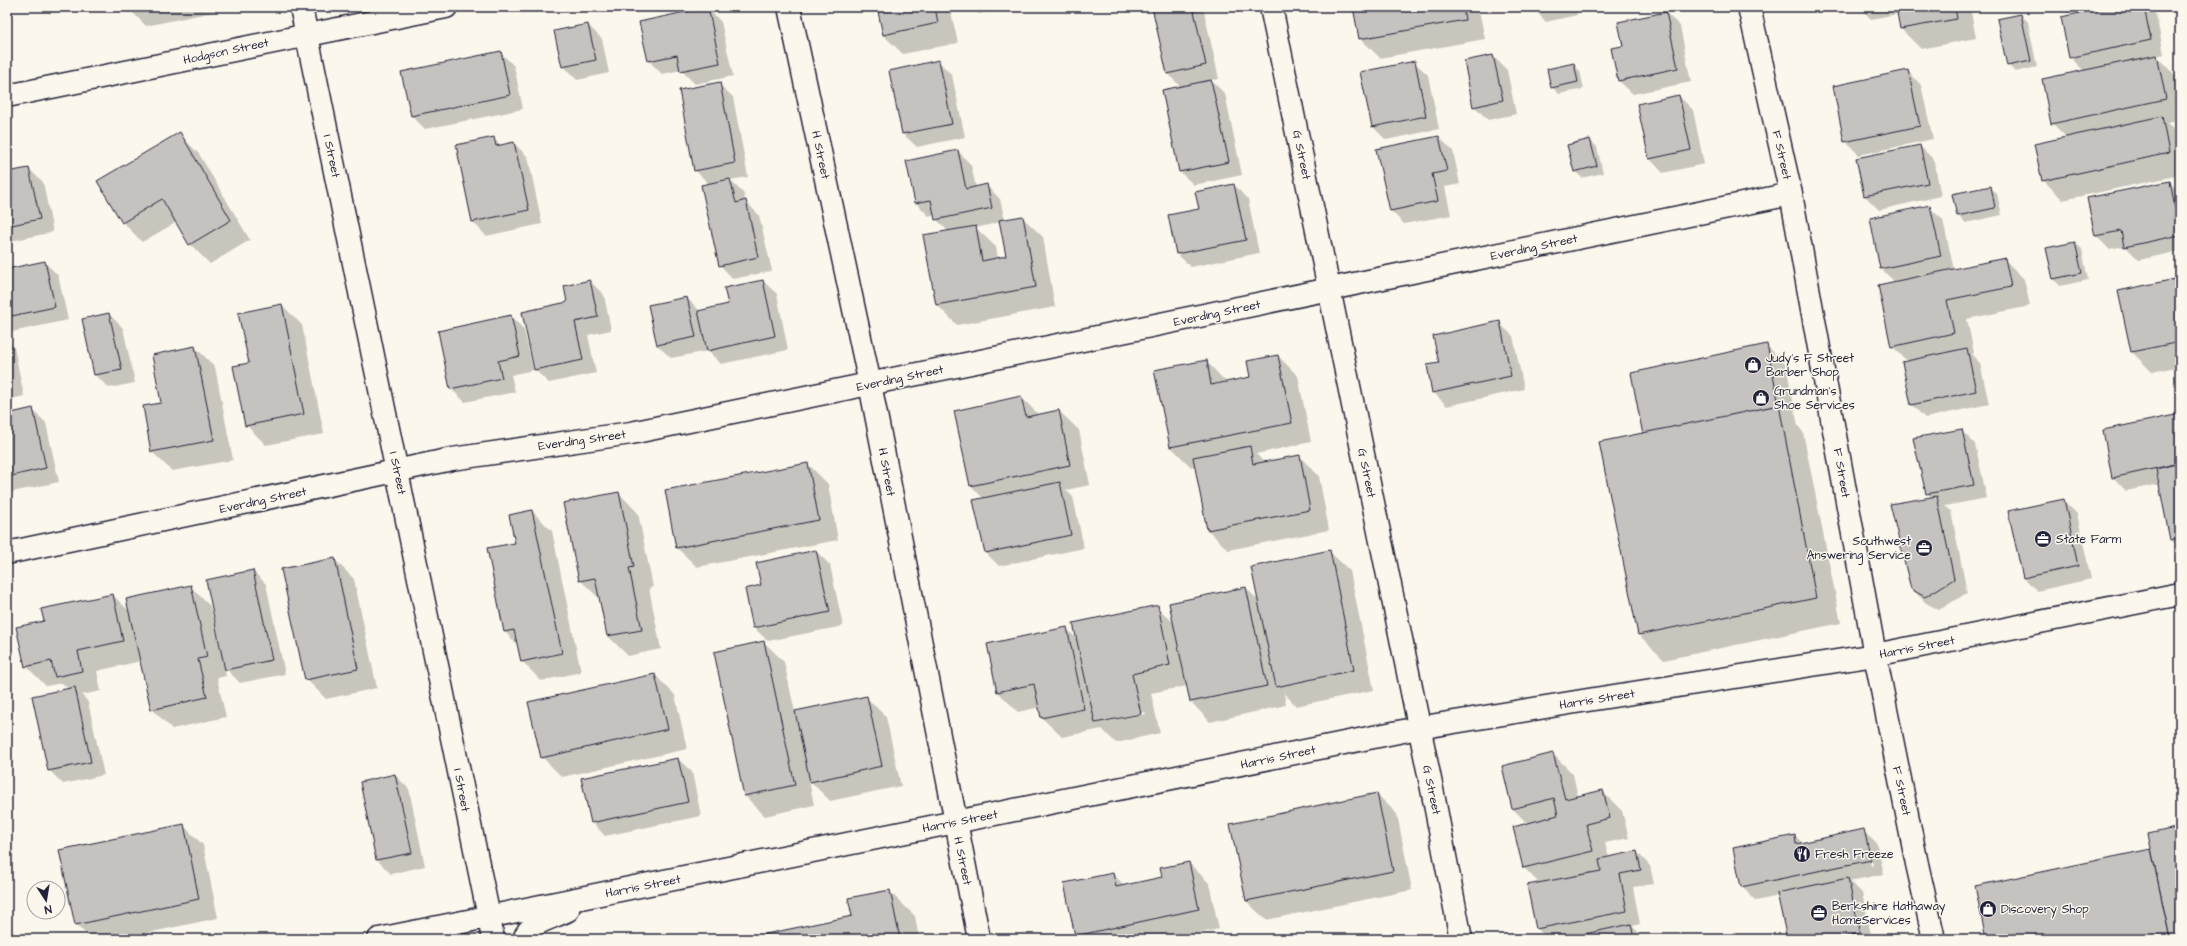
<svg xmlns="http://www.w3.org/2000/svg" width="2187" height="946" font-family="'Architects Daughter',sans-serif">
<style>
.shadow{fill:#0003;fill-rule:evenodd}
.building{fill:#c6c2c0;stroke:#22223b}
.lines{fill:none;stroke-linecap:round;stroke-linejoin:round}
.minor-casing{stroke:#22223b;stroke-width:25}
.tertiary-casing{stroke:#22223b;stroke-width:25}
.secondary-casing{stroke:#22223b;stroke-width:25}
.minor{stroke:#fbf7ec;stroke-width:22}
.tertiary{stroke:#fbf7ec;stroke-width:22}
.secondary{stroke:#fbf7ec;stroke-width:22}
.labels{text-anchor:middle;stroke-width:3;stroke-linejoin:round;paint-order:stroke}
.street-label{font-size:12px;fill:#22223b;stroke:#fbf7ec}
.poi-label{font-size:12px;fill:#22223b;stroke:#fbf7ec;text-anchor:start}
</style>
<rect width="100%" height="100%" fill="#fbf7ec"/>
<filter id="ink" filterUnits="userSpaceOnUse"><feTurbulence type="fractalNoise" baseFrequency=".025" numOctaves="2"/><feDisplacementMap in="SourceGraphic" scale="8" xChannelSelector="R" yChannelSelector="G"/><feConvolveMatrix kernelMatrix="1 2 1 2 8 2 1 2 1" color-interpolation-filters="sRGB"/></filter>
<g filter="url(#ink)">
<g class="shadow">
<polygon points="127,7 232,7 232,8 146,26"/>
<polygon points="878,7 955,7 950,8 958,43 903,54 883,35"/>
<polygon points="972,7 1012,7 979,14"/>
<polygon points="1121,7 1147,7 1125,12"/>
<polygon points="1153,7 1203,7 1219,79 1211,80 1225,94 1242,175 1194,185 1180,172 1181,87 1167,73"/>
<polygon points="1354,7 1473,7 1480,15 1485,39 1380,58 1360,38"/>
<polygon points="1532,7 1575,7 1577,15 1546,22"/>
<polygon points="1859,7 1970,7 1976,38 1921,49 1901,29 1898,14 1871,19"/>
<polygon points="2061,7 2096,7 2067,13"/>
<polygon points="2113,7 2148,7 2156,15 2164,54 2156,56 2176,76 2180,94 2180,120 2167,123 2180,136 2180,175 2063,200 2043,180 2067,138 2052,123 2084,71 2070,57"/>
<polygon points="708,8 721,22 733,76 695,84 681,70 662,74 648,60"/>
<polygon points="1666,13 1680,26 1691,82 1633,94 1619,81 1625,47"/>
<polygon points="2021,15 2028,22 2037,67 2015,72 2008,65"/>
<polygon points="588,25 602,39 609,73 577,80 563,66"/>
<polygon points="500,52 514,66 523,109 425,129 412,116"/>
<polygon points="1493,56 1507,70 1516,114 1488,120 1474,106"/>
<polygon points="939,62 952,75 965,137 917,147 903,134"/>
<polygon points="1414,62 1428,75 1439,129 1386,140 1373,127"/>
<polygon points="1573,64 1580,71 1584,89 1559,94 1552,87"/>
<polygon points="1908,71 1921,85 1933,139 1859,155 1845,141"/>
<polygon points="719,84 733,97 748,177 730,180 744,194 745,201 759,215 772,271 733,279 720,265 710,185 695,170"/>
<polygon points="1679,96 1693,110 1704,164 1663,173 1650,159 1638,105"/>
<polygon points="179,134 199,154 250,240 210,264 190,244 177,222 142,242 123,222"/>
<polygon points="1439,137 1453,151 1460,184 1445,187 1451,215 1404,224 1391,211"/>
<polygon points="493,138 501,146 514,143 528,157 542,224 486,236 473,222 457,146"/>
<polygon points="1590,140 1597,147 1603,173 1582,178 1575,171"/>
<polygon points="1920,146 1934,160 1941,196 1879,210 1865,196 1857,159"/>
<path d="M958 151 971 165 976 188 987 186 1000 199 1005 221 1023 218 1043 237 1055 307 957 325 937 305 924 236 949 232 936 219 935 215 929 216 916 203ZM1000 222 1007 257 998 259 996 247 976 228Z"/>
<polygon points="29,169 43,182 53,232 7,242 7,173"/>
<polygon points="2169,182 2180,192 2180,251 2139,260 2125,246 2109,249 2096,236"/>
<polygon points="1234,185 1248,199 1259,253 1191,267 1177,254 1169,216 1200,210"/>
<polygon points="1990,187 1997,194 2002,215 1965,223 1958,216 1954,195"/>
<polygon points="1929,207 1943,220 1954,270 2004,259 2024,279 2030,306 1967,319 1974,353 1971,354 1980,363 1989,404 1925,418 1911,404 1908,362 1892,346 1895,282 1881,269"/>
<polygon points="2075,243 2082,249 2088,280 2060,286 2054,279 2047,249"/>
<polygon points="44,262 58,275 68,320 7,333 7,270"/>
<polygon points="2180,279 2180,366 2152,372 2132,352"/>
<polygon points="590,281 604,295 611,330 588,335 596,373 549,383 535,370 569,303"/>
<polygon points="763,281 777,294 788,350 721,364 708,351 671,358 657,345 687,298 700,311 729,305"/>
<polygon points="282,305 302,325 324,434 266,445 246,425"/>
<polygon points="109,314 123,328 135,383 109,388 95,375 83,319"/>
<polygon points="511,316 524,330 533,370 511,375 515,392 465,402 451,389"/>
<polygon points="1499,323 1513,336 1524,389 1447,406 1433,392 1440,364"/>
<polygon points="7,340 14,347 24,396 7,400"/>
<polygon points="1766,345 1786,365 1798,426 1803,432 1841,623 1664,660 1639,635 1601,443 1644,434"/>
<polygon points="195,347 215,367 233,460 172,471 152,452 162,403"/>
<polygon points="1278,356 1298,376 1311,442 1256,454 1265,463 1299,456 1319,476 1329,530 1228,550 1208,530 1196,466 1191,467 1171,447 1156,371 1206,361 1227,383 1251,378"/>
<polygon points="1021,397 1039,415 1059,411 1079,430 1090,485 1066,490 1073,497 1084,548 999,566 985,552 984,499 971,486"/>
<polygon points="33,410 46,423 59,482 7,493 7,415"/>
<polygon points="2180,415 2180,546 2178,546 2171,540 2160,484 2126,491 2113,477"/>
<polygon points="1962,431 1975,444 1987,498 1945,506 1951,511 1967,593 1939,610 1926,603 1912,589 1932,498 1927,493"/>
<polygon points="808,464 828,484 838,540 697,567 677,548"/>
<polygon points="619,493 638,513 653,587 649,588 661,649 628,656 608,636 601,600 580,580"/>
<polygon points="2064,501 2077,514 2091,579 2037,591 2023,577"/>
<polygon points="532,511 552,531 581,672 541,681 522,661 518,645 505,632 516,543"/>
<polygon points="816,551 830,565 843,626 768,641 754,628 746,589 762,586"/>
<path d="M1330 552 1350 571 1374 690 1296 706 1284 693 1286 705 1210 722 1191 702 1187 686 1151 693 1160 733 1116 743 1102 729 1062 737 1042 718 1040 707 1018 712 998 692 1066 628 1078 640 1157 607 1174 623 1246 588 1259 601ZM1145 712 1146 714 1109 721V719Z"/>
<polygon points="334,559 354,579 377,688 326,699 306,679"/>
<polygon points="253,571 266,584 285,674 240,683 224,667 226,676 217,678 226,717 172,729 152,709 141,661 97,671 101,691 82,695 88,702 104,775 63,784 49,770 69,689 62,683 46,686 26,666 45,622 113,595 130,612 190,586 210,606 220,648 222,648"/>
<polygon points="764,642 784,662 795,712 866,697 886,717 901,786 830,801 809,780 814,805 765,816 745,796"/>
<polygon points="655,675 675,695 687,749 562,777 542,757"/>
<polygon points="1553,754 1573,774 1578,797 1602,791 1622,811 1629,838 1605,843 1609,858 1637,852 1650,866 1654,884 1633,887 1640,924 1632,926 1645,939 1547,939 1537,928 1540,884 1524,868 1514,828 1528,824 1513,809"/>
<polygon points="678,759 692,772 701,816 605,836 592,822"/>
<polygon points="395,775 409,789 425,866 391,874 377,860 361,783"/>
<polygon points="1377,794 1397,814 1412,890 1266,920 1246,901"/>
<polygon points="183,825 203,845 218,918 119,939 91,939 76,924"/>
<path d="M1863 831 1877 844 1884 874 1850 881 1862 893 1872 939H1788L1779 896 1756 901 1742 887 1734 849 1795 836 1803 843ZM1866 845H1868L1873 865 1871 866Z"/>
<polygon points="1189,863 1209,883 1219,929 1171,939 1080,939 1076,935 1113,874 1125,886 1163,878"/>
<polygon points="889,891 915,916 919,939 747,939 853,917"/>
</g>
<g class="building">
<polygon points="708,7 720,63 680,71 677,55 648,61 639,22"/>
<polygon points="877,7 935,7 938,23 883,35"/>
<polygon points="1152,7 1193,7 1206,65 1167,74"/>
<polygon points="1353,7 1463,7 1465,20 1359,39"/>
<polygon points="1896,7 1955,7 1957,19 1900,29"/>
<polygon points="2108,7 2144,7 2151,40 2069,58 2061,17"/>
<polygon points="1666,12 1678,68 1618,81 1611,48 1623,46 1618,22"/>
<polygon points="2021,14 2031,61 2007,66 1997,19"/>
<polygon points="588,24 596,60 562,67 554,31"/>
<polygon points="501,51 510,95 411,116 401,72"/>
<polygon points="1493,55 1503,100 1473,107 1464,61"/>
<polygon points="2157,55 2166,99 2051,124 2042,79"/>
<polygon points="939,60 952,124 902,134 889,71"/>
<polygon points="1415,61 1426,116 1372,127 1360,72"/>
<polygon points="1574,63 1578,82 1551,88 1547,69"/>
<polygon points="1908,70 1920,126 1844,142 1833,86"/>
<polygon points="1211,80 1229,162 1179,172 1162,90"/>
<polygon points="720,82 735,163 694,171 679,90"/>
<polygon points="1679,95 1691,150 1649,159 1637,104"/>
<polygon points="2162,116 2169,153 2042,181 2034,144"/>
<polygon points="180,132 231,220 189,245 162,199 122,223 97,181"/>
<polygon points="1439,136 1447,171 1432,174 1438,201 1390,211 1376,149"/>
<polygon points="494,137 496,146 514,142 529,210 472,222 456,145"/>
<polygon points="1590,139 1597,166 1574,172 1567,145"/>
<polygon points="1920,145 1928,183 1864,196 1856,158"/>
<polygon points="958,150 966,189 987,184 992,208 935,220 931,200 915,203 906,161"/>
<polygon points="29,168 40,219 7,226 7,172"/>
<polygon points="730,179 736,203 746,200 758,257 719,266 701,185"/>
<polygon points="2170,181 2180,235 2124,247 2121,231 2095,236 2087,198"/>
<polygon points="1234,184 1246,240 1176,254 1168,215 1199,209 1195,192"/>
<polygon points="1991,186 1995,208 1957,216 1952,194"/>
<polygon points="1930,205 1941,256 1880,269 1870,218"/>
<polygon points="1023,216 1036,287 936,305 923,235 976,226 982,261 1006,256 999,220"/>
<polygon points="2075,242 2082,273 2053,279 2046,248"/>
<polygon points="2005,258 2011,287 1947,300 1954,333 1891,347 1878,285"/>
<polygon points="45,261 55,307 7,317 7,269"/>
<polygon points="2180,278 2180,342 2131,352 2118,291"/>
<polygon points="590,280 598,317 575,322 583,360 534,370 522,312 567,302 564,286"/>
<polygon points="763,280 775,336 707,351 698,311 728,304 724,288"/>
<polygon points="687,297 696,337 657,345 648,305"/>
<polygon points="282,304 304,414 245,426 233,366 249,363 238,313"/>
<polygon points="109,313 122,370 94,375 82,319"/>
<polygon points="511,315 520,356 498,361 502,378 450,389 438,331"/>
<polygon points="1500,321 1511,376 1432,393 1427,365 1439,363 1433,336"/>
<polygon points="1767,344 1779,405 1643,435 1631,373"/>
<polygon points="195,346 214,440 151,452 143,406 161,403 152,355"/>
<polygon points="1967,348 1976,391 1911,405 1902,362"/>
<polygon points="1278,355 1292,423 1170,447 1154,370 1207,360 1211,385 1250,377 1247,361"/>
<polygon points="7,363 11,383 7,384"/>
<polygon points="1021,396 1026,417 1059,410 1070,465 970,486 954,411"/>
<polygon points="1779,405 1816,598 1638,635 1599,442"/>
<polygon points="33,408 46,468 7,477 7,414"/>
<polygon points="2180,414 2180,463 2112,478 2103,430"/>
<polygon points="1962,429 1974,485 1926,494 1913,438"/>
<polygon points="1250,446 1253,464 1300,455 1310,510 1207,530 1193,457"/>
<polygon points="808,463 819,520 676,548 665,490"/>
<polygon points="2180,463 2180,538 2170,540 2156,469"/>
<polygon points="1060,482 1071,535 985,553 973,500"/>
<polygon points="619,492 634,567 629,568 642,630 607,636 595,578 579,581 563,503"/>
<polygon points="1937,496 1954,579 1925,597 1911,589 1890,504"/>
<polygon points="2064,499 2078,566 2023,578 2008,511"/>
<polygon points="532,510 562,653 521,662 514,630 504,632 487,548 515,543 509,515"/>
<polygon points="816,550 830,612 753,628 745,589 761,585 756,563"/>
<polygon points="1330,550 1354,670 1276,687 1251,567"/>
<polygon points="335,558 358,669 305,680 281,569"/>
<polygon points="253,570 272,660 225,670 206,580"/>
<polygon points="191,585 207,657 198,659 207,697 151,710 126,599"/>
<polygon points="1246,587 1267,686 1190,702 1169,603"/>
<polygon points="113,594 123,641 78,651 82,671 55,677 51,661 25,667 16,627 44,621 41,609"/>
<polygon points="1158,605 1170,665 1132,674 1141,714 1095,723 1073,623"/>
<polygon points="1067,627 1084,709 1041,718 1034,684 997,692 987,644"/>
<polygon points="764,641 795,785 744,796 714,652"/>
<polygon points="655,674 668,729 541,758 528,702"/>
<polygon points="75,687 91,762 48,771 32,696"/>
<polygon points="867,696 882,766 810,782 795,711"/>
<polygon points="1553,753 1565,799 1603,790 1610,818 1586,824 1593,851 1523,868 1513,827 1558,815 1554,798 1512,809 1502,766"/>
<polygon points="678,758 688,802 591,823 581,778"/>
<polygon points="395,774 412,853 376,860 360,782"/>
<polygon points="1377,793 1393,871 1246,901 1230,824"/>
<polygon points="184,824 199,899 75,925 59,850"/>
<polygon points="2180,827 2180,939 2170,939 2148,834"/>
<polygon points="1864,829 1871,860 1741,887 1733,848 1795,835 1796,844"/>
<polygon points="2151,849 2170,939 1986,939 1975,886"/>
<polygon points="1637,851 1641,870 1620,874 1627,911 1536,929 1527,885 1601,871 1599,859"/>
<polygon points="1189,862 1199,909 1075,936 1064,883 1113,873 1116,887 1162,877 1160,868"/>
<polygon points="1848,878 1860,933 1832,939 1787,939 1777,893"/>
<polygon points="890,890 900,939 742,939 852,916 848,898"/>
<polygon points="1631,924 1634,939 1561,939"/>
</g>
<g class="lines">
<g class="minor-casing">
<polyline id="minor" points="7,553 452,459 631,433 1791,194"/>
</g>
<g class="tertiary-casing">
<g id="tertiary">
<polyline points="301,7 489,917"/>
<polyline points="1271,7 1433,794 1461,939"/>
<polyline points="1749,7 1791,194 1875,655"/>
<polyline points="7,96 446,7"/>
</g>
</g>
<g class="secondary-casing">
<g id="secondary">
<polyline points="789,7 870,384 979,939"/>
<polyline points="1875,655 1917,864 1934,939"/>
<polyline points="489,917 493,939"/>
<polyline points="379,939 1418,728 1588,700 1875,655 2180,594"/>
<path d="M524 939C531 920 552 919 568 910"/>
</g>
</g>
<use href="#minor" class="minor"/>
<use href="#tertiary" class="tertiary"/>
<use href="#secondary" class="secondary"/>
</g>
</g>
<defs>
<g id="shop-disc" transform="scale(0.9)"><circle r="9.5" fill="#22223b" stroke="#fbf7ec"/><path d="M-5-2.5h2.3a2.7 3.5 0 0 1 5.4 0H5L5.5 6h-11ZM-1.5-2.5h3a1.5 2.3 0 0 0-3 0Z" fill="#fff"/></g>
<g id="office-disc" transform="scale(0.9)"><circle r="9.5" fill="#22223b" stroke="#fbf7ec"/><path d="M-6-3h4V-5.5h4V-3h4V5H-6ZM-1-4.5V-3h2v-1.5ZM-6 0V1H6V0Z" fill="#fff"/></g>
<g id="restaurant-disc" transform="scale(0.9)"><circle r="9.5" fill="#22223b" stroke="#fbf7ec"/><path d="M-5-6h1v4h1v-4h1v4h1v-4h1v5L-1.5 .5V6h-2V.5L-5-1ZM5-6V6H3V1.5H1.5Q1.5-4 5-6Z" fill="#fff"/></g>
</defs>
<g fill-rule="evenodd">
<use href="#shop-disc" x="1753" y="365"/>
<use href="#shop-disc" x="1761" y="398"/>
<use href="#office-disc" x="2043" y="539"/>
<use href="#office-disc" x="1924" y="548"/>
<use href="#restaurant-disc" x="1802" y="854"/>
<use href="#shop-disc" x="1988" y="909"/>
<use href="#office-disc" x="1819" y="913"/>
</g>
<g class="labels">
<g class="street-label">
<text transform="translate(226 51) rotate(-12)" y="4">Hodgson Street</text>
<text transform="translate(821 155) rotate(78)" y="4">H Street</text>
<text transform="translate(1302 155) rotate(78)" y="4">G Street</text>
<text transform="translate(1782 155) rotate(77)" y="4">F Street</text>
<text transform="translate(332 156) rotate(78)" y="4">I Street</text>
<text transform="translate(1534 247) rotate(-12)" y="4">Everding Street</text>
<text transform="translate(1217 313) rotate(-12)" y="4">Everding Street</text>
<text transform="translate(900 378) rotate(-12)" y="4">Everding Street</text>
<text transform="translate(582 440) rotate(-8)" y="4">Everding Street</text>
<text transform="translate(887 472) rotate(79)" y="4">H Street</text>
<text transform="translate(398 473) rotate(78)" y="4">I Street</text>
<text transform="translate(1367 473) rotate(78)" y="4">G Street</text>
<text transform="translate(1842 473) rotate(80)" y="4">F Street</text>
<text transform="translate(263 500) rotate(-12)" y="4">Everding Street</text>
<text transform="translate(1917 647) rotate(-11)" y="4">Harris Street</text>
<text transform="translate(1597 699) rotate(-9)" y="4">Harris Street</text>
<text transform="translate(1278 757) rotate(-12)" y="4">Harris Street</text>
<text transform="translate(462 790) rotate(79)" y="4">I Street</text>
<text transform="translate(1432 790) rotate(78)" y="4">G Street</text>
<text transform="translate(1902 791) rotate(78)" y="4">F Street</text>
<text transform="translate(960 821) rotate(-11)" y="4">Harris Street</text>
<text transform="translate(963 861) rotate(78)" y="4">H Street</text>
<text transform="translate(643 886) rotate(-11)" y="4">Harris Street</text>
</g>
<g class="poi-label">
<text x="1766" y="362">Judy's F Street<tspan x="1766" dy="14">Barber Shop</tspan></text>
<text x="1774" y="395">Grundman's<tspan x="1774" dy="14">Shoe Services</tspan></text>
<text x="2056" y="543">State Farm</text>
<text x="1911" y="545" text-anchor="end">Southwest<tspan x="1911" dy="14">Answering Service</tspan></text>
<text x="1815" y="858">Fresh Freeze</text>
<text x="1832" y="910">Berkshire Hathaway<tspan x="1832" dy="14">HomeServices</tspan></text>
<text x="2001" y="913">Discovery Shop</text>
</g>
</g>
<rect width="2187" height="946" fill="none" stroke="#fbf7ec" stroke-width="24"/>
<rect x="12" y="12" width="2163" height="922" fill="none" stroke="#22223b" stroke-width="1.5" filter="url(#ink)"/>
<g transform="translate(46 900) rotate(168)"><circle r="19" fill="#fbf7ec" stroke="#a4a2a5"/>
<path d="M0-3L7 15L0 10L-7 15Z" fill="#22223b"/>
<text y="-6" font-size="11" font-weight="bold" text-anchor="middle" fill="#22223b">N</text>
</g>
</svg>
